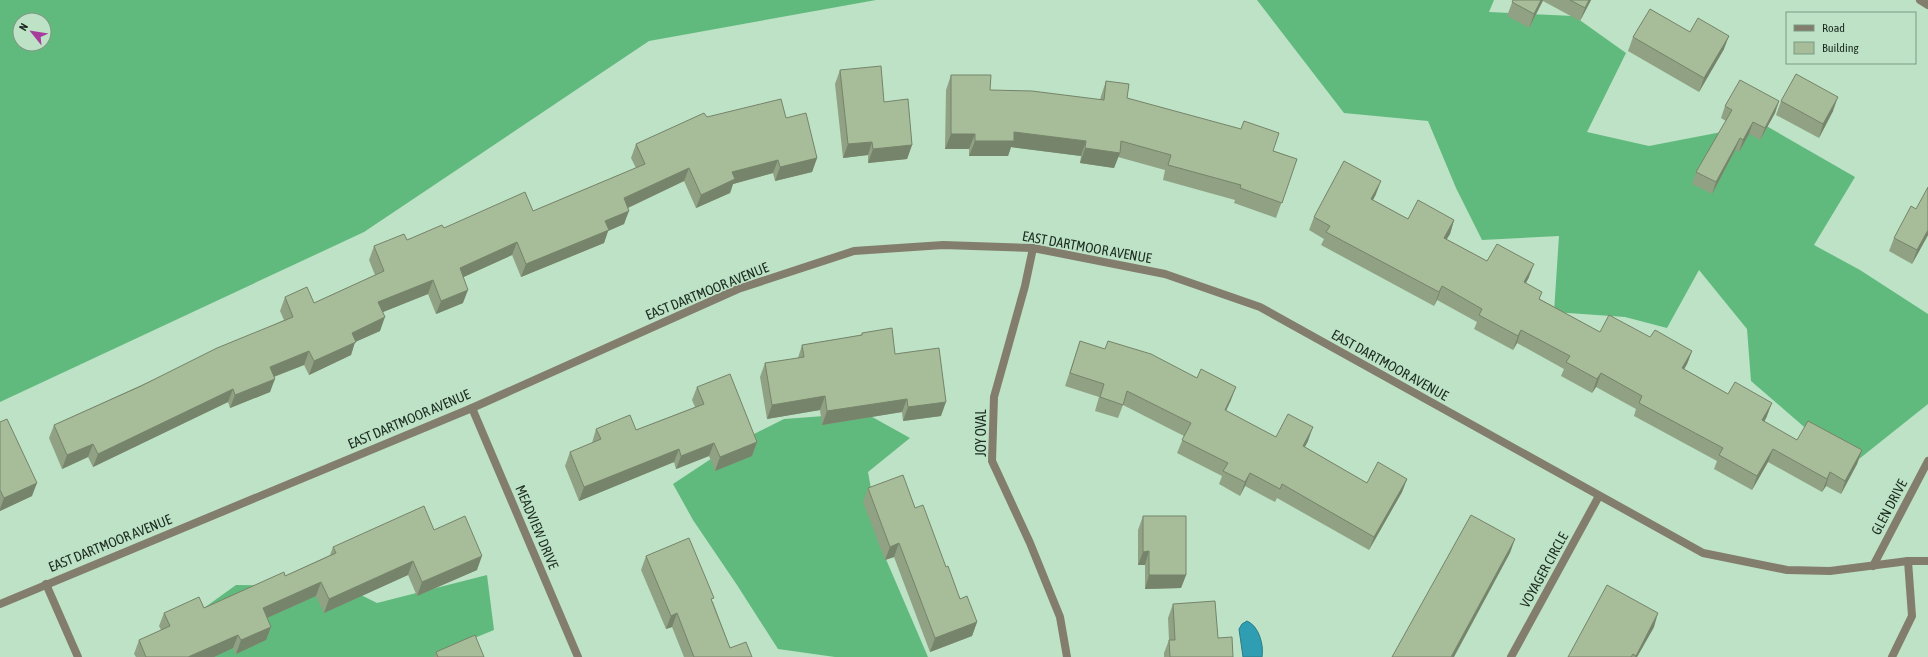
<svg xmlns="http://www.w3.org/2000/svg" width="1928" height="657" font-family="'Asap Condensed',sans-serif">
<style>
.forest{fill:#61ba7d;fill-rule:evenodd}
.water{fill:#309eb2;stroke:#2a7c86}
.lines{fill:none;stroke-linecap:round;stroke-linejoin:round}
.minor{stroke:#837d6d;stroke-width:8}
.tertiary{stroke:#837d6d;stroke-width:8}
.wall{fill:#90a283}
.shaded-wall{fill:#75846a}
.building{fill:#a7bc98;stroke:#75846a}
.labels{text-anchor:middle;stroke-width:3;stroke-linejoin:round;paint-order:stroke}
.street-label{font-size:14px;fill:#1c2b20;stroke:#bde2c6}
</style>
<rect width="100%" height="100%" fill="#bde2c6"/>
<g class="forest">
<path d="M0 0H876L649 41 364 232 0 402ZM20 20H44V44H20Z"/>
<polygon points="1257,0 1494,0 1489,12 1574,16 1626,53 1587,132 1649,146 1763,124 1855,177 1814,245 1860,270 1928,314 1928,404 1854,463 1810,432 1751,381 1747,329 1699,270 1667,328 1625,317 1554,312 1559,236 1482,240 1456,188 1428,121 1344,113"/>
<polygon points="865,413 910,438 868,472 882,550 928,657 835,657 778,649 737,585 693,520 673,484 732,445 784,419"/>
<polygon points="487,575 494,630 440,652 439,657 203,657 190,618 236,585 343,586 377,603"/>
</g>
<path class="water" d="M1247 621C1259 626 1264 645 1262 657H1243L1239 629 1242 624Z"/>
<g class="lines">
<g class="minor">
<polyline points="1033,248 1025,286 994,397 992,461 1030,543 1060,617 1067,657"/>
<polyline points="472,408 578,657"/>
<polyline points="1873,566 1928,461"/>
<polyline points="46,584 78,657"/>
<polyline points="0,604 472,408 738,289 854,251 943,245 1033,248 1165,274 1260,307 1703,553 1787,570 1830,571 1908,561 1928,561"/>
<polyline points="1511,657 1599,496"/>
<polyline points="1892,657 1912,616 1908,561"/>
</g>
<polyline class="tertiary" points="1920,0 1928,5"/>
</g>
<g class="wall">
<polygon points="1513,0 1591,0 1580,21 1543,1 1529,28 1507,16"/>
<polygon points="1690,32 1724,49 1699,92 1628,51 1633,37"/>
<polygon points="840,70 884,102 912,145 907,159 868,163 868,155 843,158 835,84"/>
<polygon points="951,75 990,90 1100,100 1101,96 1106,81 1127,98 1297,159 1276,218 1234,203 1235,200 1163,180 1165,170 1118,157 1114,168 1080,163 1081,156 1011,147 1008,156 969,156 969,149 945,149 946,90"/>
<polygon points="1779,101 1775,113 1760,140 1749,134 1739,152 1735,150 1712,194 1692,184 1696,172 1726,121 1721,118 1725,106"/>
<polygon points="1781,101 1833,111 1819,138 1776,115"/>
<polygon points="707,117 786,118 817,158 812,172 775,181 773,173 733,184 730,193 696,208 684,181 628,208 624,224 608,231 604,243 521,277 512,255 463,277 463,303 436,314 428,294 383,312 380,331 355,342 351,355 309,375 304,365 274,377 270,392 230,408 228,402 93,467 88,457 62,469 49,438 54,425 284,320 280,311 285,297 314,303 375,275 369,260 374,246 407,240 444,228 533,211 636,168 631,158 636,144"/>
<polygon points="1376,194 1373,200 1408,219 1454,220 1450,234 1446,239 1487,261 1529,277 1526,283 1540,299 1600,332 1650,337 1692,351 1687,364 1684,369 1767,416 1764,422 1797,440 1862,450 1857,464 1841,494 1826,486 1822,492 1768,462 1752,490 1714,469 1717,461 1634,416 1636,409 1596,387 1592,393 1561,376 1564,369 1517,343 1513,350 1474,329 1477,322 1437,300 1434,306 1321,245 1324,239 1309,230 1314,217"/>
<polygon points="1928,235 1912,264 1889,251 1894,238"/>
<polygon points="862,333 895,354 941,416 903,421 902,412 822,425 820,410 767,419 760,377 765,363 798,358 802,345 861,335"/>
<polygon points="1080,341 1231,400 1226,411 1276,437 1308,441 1305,447 1367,483 1407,479 1402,492 1369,550 1277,498 1275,502 1245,486 1240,496 1219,484 1222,476 1177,453 1184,436 1123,405 1118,418 1095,411 1099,397 1065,386"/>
<polygon points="697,387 757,442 752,456 715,471 709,456 676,469 674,462 579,501 565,466 570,452 592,443 596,429 636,430 695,407 692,400"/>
<polygon points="0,422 32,496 0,511"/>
<polygon points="868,488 915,508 946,567 960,599 977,622 972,636 930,652 894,557 885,560 863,502"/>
<polygon points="1143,516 1186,575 1181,588 1145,589 1145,565 1138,565 1138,530"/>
<polygon points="434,530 477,570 417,596 408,575 324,613 316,596 267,618 271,627 266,640 236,654 233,648 214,657 136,657 134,654 139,640 161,630 159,626 164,613 204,608 285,576 330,555 333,547"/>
<polygon points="646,556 713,602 730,648 752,657 684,657 672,627 666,629 641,570"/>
<polygon points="1173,604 1218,638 1233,657 1164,657 1164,653 1169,640 1168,618"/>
<polygon points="1654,627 1637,657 1568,657"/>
<polygon points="436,652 484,657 434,657"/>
</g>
<g class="shaded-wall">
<polygon points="1541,0 1543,0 1529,28 1534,14"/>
<polygon points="1589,0 1591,0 1580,21 1585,8"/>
<polygon points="1729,36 1724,49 1699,92 1704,78"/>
<polygon points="1838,97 1833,111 1819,138 1823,124"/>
<polygon points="1779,101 1775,113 1760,140 1765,128"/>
<polygon points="1753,122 1749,134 1739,152 1743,140"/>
<polygon points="1014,132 1086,141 1081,156 1011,147 1008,156 969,156 975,141"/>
<polygon points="951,134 975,134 969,149 945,149"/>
<polygon points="1740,138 1735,150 1712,194 1716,182"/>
<polygon points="872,142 868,155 843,158 848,144"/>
<polygon points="912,145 907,159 868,163 873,149"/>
<polygon points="1085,148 1120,153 1114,168 1080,163"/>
<polygon points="817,158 812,172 775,181 780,167"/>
<polygon points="778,160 773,173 733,184 730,193 696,208 701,195 732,172"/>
<polygon points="689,168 684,181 619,212 624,198"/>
<polygon points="1381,181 1376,194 1366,213 1371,199"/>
<polygon points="629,211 624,224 608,231 604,243 521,277 526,264 605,221"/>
<polygon points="1454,220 1450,234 1439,252 1444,238"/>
<polygon points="1928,230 1928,235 1912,264 1917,250"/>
<polygon points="517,242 512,255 455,281 460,268"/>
<polygon points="1534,264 1529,277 1519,296 1524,282"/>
<polygon points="433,280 428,294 373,316 378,302"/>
<polygon points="1442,286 1437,300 1434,306 1439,292"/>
<polygon points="468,290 463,303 436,314 441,301"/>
<polygon points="385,317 380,331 355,342 351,355 309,375 314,361 352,333"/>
<polygon points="1521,330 1517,343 1513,350 1518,336"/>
<polygon points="309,351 304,365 265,380 270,367"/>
<polygon points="1692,351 1687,364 1677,382 1682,368"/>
<polygon points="1601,373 1596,387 1592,393 1597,379"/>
<polygon points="275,379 270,392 230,408 235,395"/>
<polygon points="1236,387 1231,400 1220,423 1225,410"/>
<polygon points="233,389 228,402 93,467 98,454"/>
<polygon points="825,396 820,410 767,419 772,405"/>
<polygon points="907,399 902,412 822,425 827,411"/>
<polygon points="946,402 941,416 903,421 908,407"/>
<polygon points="1772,403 1767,416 1758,434 1762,420"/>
<polygon points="1313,427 1308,441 1298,459 1303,446"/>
<polygon points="757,442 752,456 715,471 720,457"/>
<polygon points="714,443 709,456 676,469 681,456"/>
<polygon points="93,444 88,457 62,469 67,455"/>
<polygon points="679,449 674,462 579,501 584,487"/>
<polygon points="1773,449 1768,462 1752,490 1757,476"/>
<polygon points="1862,450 1857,464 1841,494 1845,481"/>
<polygon points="1830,472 1826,486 1822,492 1827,479"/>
<polygon points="1250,473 1245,486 1240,496 1245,482"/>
<polygon points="1407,479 1402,492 1369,550 1374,537"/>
<polygon points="37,483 32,496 0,511 0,509 4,498"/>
<polygon points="1515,539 1510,553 1454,657 1451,657"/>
<polygon points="899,543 894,557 885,560 890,547"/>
<polygon points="1149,551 1145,565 1138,565 1143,552"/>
<polygon points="482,556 477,570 417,596 422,582"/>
<polygon points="413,561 408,575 324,613 329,599"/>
<polygon points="1149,575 1186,575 1181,588 1145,589"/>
<polygon points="321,582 316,596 258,622 263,608"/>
<polygon points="677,613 672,627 666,629 671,616"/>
<polygon points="1658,613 1654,627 1637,657 1635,657"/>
<polygon points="977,622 972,636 930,652 935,638"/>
<polygon points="271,627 266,640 236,654 241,640"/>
<polygon points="238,635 233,648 214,657 188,657"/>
</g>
<g class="building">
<polygon points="1513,0 1541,0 1534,14 1512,2"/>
<polygon points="1570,0 1589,0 1585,8"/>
<polygon points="1650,9 1690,32 1698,18 1729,36 1704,78 1633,37"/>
<polygon points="881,66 884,102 908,99 912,145 873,149 872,142 848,144 840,70"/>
<polygon points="1796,74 1838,97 1823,124 1781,101"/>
<polygon points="951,75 991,75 990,90 1032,91 1104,100 1106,81 1129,84 1127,98 1241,129 1244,121 1279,133 1273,151 1297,159 1282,203 1240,188 1241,185 1168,165 1171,155 1121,141 1120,153 1085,148 1086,141 1014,132 1014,141 975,141 975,134 951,134"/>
<polygon points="1740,80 1779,101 1765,128 1753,122 1743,140 1740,138 1716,182 1696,172 1732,110 1725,106"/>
<polygon points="781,99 786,118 806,113 817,158 780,167 778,160 732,172 735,179 701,195 689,168 624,198 629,211 605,221 609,230 526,264 517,242 460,268 468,290 441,301 433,280 378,302 385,317 352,333 356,342 314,361 309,351 270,367 275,379 235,395 233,389 98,454 93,444 67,455 54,425 141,386 217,348 293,317 285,297 307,287 314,303 384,271 374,246 404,234 407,240 442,225 444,228 525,192 533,211 645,164 636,144 704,113 707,117"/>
<polygon points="1344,161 1381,181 1371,199 1408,219 1418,200 1454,220 1444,238 1487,261 1497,244 1534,264 1524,282 1542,292 1539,299 1600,332 1609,315 1650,337 1655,330 1692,351 1682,368 1728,394 1735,382 1772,403 1762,420 1797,440 1808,421 1862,450 1845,481 1830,472 1827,479 1773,449 1757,476 1719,455 1723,448 1639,403 1642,396 1601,373 1597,379 1566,362 1570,356 1521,330 1518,336 1479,315 1482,309 1442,286 1439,292 1326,232 1330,226 1314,217"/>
<polygon points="1928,187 1928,230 1917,250 1894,238 1911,206 1916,209"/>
<polygon points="892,328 895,354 939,348 946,402 908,407 907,399 827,411 825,396 772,405 765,363 804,357 802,345 862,335 862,333"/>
<polygon points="1080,341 1105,349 1108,341 1151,354 1197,378 1201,369 1236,387 1225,410 1276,437 1288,414 1313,427 1303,446 1367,483 1378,462 1407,479 1374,537 1282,484 1280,489 1250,473 1245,482 1223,471 1228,463 1182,440 1191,423 1127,391 1123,405 1100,397 1104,384 1070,373"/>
<polygon points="730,374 757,442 720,457 714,443 681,456 679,449 584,487 570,452 601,439 596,429 630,415 636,430 704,404 697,387"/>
<polygon points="7,419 37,483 4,498 0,490 0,422"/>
<polygon points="903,475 915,508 923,505 946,567 948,566 960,599 967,596 977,622 935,638 899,543 890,547 868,488"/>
<polygon points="424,506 434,530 465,516 482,556 422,582 413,561 329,599 321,582 263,608 271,627 241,640 238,635 188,657 146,657 139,640 170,626 164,613 199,597 204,608 284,572 285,576 336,553 333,547"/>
<polygon points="1471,515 1515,539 1451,657 1392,657"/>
<polygon points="1143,516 1186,516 1186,575 1149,575 1149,551 1143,552"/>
<polygon points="689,538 714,598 711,599 730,648 746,642 752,657 694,657 677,613 671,616 646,556"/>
<polygon points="1607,585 1658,613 1636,656 1633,654 1631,657 1568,657"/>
<polygon points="1215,601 1218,638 1232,637 1233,657 1170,657 1169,640 1175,640 1173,604"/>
<polygon points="475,635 484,657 438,657 436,652"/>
</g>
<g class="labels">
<g class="street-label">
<text transform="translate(1087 247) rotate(10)" y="5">EAST DARTMOOR AVENUE</text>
<text transform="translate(707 291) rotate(-22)" y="5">EAST DARTMOOR AVENUE</text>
<text transform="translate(1390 365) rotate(29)" y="5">EAST DARTMOOR AVENUE</text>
<text transform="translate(409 419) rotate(-23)" y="5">EAST DARTMOOR AVENUE</text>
<text transform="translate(981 433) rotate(-90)" y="5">JOY OVAL</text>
<text transform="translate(1889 507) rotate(-62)" y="5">GLEN DRIVE</text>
<text transform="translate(537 527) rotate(67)" y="5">MEADVIEW DRIVE</text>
<text transform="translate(110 543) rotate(-22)" y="5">EAST DARTMOOR AVENUE</text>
<text transform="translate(1544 570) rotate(-61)" y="5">VOYAGER CIRCLE</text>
</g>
</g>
<rect x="1786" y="12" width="130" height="52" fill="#bde2c6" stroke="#7d9984"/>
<rect x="1794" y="25" width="20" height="6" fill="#837d6d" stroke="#7d9984"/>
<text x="1822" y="32" font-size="12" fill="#1c2b20">Road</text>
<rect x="1794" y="42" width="20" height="12" fill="#a7bc98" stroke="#7d9984"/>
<text x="1822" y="52" font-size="12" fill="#1c2b20">Building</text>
<g transform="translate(32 32) rotate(300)"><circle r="19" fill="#bde2c6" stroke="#7d9984"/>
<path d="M0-3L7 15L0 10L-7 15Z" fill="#a83c9c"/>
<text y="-6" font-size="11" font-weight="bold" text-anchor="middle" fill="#1c2b20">N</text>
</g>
</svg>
